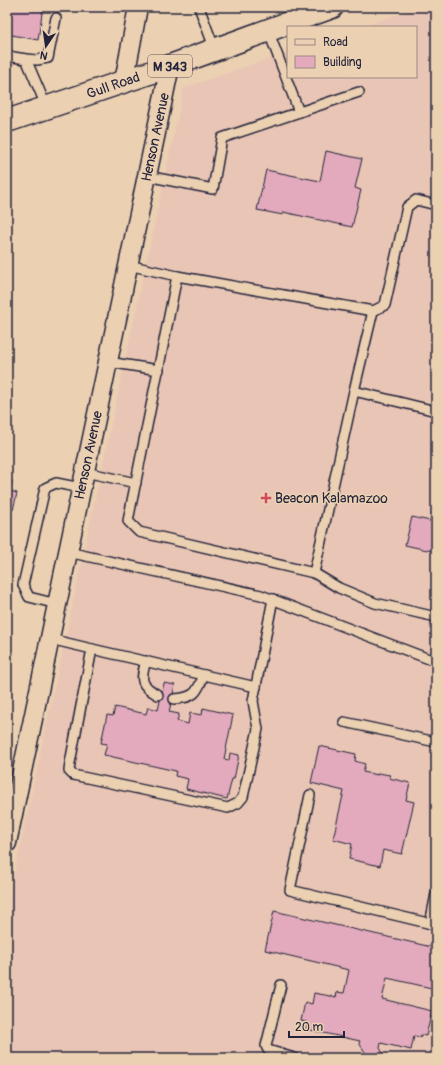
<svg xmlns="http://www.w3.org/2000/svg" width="443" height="1065" font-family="Pangolin,sans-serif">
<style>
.built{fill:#e9c5b5}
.building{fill:#e3aabd;stroke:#22223b}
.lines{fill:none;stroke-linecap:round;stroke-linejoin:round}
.service-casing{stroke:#22223b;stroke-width:12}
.minor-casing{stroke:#22223b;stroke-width:21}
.primary-casing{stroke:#22223b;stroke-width:25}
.service{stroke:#ebd0b2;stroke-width:9}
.minor{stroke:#ebd0b2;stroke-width:18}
.primary{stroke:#ebd0b2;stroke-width:22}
.poi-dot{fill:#d1495b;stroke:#ebd0b2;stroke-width:1.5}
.labels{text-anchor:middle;stroke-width:3;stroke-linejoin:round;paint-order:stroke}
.shield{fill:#ebd0b2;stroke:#5e565f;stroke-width:1}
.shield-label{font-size:13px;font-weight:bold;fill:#22223b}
.street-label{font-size:14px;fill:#22223b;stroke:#ebd0b2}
.poi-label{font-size:14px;fill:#22223b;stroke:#ebd0b2;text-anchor:start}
</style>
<rect width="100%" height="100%" fill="#ebd0b2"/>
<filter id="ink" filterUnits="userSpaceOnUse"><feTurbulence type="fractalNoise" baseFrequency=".025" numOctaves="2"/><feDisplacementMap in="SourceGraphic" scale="8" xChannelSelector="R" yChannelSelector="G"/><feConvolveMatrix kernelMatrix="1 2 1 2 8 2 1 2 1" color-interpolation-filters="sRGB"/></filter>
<g filter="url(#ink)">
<polygon class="built" points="419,7 436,7 436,1058 7,1058 7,908 184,88 288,52 288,77 416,77 416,27 361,27"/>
<g class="building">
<polygon points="7,7 43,7 38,40 7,34"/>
<polygon points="326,151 362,159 355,188 361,190 352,227 283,212 283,215 257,210 266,170 320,181"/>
<polygon points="7,479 12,481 10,491 17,493 13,510 7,508"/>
<polygon points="436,494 436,552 405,545 412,517 430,521"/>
<polygon points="164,683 175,685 169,712 179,714 177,721 188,724 190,713 202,715 203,708 233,715 224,759 229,760 230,753 239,755 234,779 232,779 227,799 186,789 188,779 175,776 176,771 104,755 107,744 101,743 107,715 113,716 115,707 146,714 148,707 158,710"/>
<polygon points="319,746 356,754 355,761 365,764 363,772 378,775 378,773 390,775 389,778 410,783 406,800 414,802 402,854 383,850 380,866 349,859 352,844 333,839 344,791 311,783"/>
<polygon points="274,911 436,948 436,989 387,978 382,999 432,1011 426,1036 421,1035 420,1037 414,1036 411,1050 381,1043 380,1048 386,1058 369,1058 359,1043 360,1041 306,1029 307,1022 301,1021 305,1002 312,1004 314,993 336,997 337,992 344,993 349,970 265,950"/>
</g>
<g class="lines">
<g class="service-casing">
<g id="service">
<polyline points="199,7 215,50"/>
<polyline points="268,30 299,112"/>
<polyline points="7,56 26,59 47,108"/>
<polyline points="26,59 37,60 48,58 56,18"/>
<polyline points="147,176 213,189 222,138 359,92"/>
<polyline points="436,205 416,200 407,207 385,305 373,311 177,276 128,521 139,532 314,573 354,391 436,411"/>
<polyline points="128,265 177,276"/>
<polyline points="108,362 159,370"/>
<polyline points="354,391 373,311"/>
<polyline points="85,472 136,483"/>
<polyline points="68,552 261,595 429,659 436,659"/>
<polyline points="314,573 339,588 375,603 436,617"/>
<polyline points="57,604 29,597 23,585 45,488 56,483 81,488"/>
<polyline points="50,639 92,649 70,763 69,771 73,775 228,808 238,803 243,797 258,729 253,701 273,599"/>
<polyline points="92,649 256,687"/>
<path d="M146 661C140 680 140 685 158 695"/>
<path d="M174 699C194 698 197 693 204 675"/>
<polyline points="344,722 436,742"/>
<polyline points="310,795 290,890 436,925"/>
<polyline points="430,924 436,894"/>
<polyline points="281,985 266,1046 268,1050 294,1058"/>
</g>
</g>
<g class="minor-casing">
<g id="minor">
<polyline points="124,82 138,7"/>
<polyline points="7,843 170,66"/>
</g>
</g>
<g class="primary-casing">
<polyline id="primary" points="7,121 170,66 332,7"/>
</g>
<use href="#service" class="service"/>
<use href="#minor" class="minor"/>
<use href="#primary" class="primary"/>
</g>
</g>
<path class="poi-dot" d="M264 492h4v4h4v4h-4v4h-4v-4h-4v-4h4z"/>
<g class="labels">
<rect class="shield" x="148" y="55" width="44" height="22" rx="3"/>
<g class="shield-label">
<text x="170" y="71">M 343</text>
</g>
<g class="street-label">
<text transform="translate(113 85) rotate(-19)" y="5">Gull Road</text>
<text transform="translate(155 137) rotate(-78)" y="5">Henson Avenue</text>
<text transform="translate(88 455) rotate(-78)" y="5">Henson Avenue</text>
</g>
<g class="poi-label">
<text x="275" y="503">Beacon Kalamazoo</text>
</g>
</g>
<rect width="443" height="1065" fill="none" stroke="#ebd0b2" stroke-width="24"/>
<rect x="12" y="12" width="419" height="1041" fill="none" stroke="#22223b" stroke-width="1.5" filter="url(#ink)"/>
<rect x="287" y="26" width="130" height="52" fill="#ebd0b2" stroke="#9b8a82"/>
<rect x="295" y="39" width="20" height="6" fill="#ebd0b2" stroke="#9b8a82"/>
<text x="323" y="46" font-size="12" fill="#22223b">Road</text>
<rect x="295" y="56" width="20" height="12" fill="#e3aabd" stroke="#9b8a82"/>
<text x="323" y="66" font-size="12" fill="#22223b">Building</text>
<g transform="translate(46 46) rotate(193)" stroke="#ebd0b2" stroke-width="3" paint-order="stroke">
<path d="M0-3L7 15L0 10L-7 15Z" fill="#22223b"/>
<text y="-6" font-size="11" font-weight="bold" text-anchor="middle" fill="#22223b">N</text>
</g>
<path d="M289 1031v6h55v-6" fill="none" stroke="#22223b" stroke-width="2"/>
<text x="295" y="1031" font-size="12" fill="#22223b" stroke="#ebd0b2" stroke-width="3" paint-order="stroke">20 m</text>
</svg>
